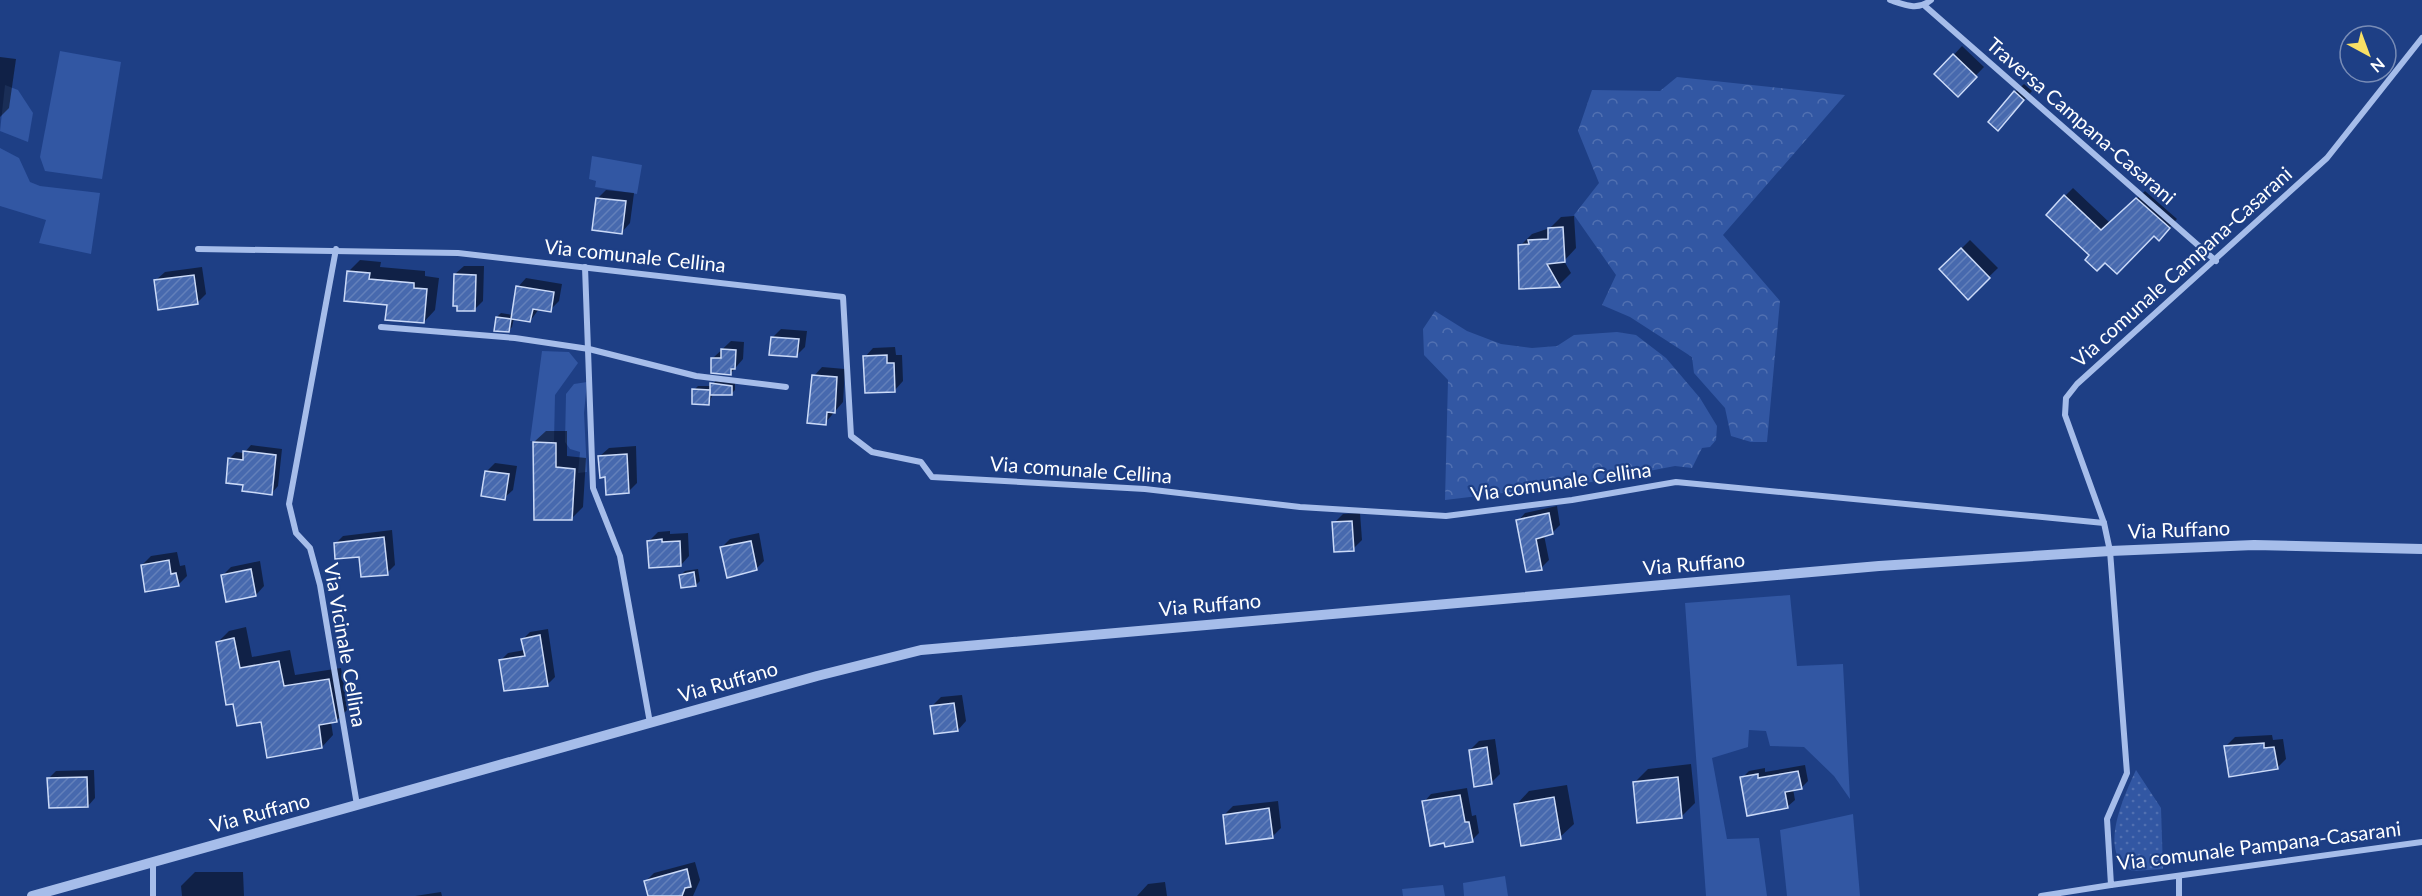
<svg xmlns="http://www.w3.org/2000/svg" width="2422" height="896" font-family="Lato,sans-serif">
<style>
.grass{fill:url(#grass-dots)}
.forest{fill:url(#forest-crowns)}
.garden{fill:#3257a3}
.shadow{fill:#0007}
.building{fill:url(#building-hatch);stroke:#cbdaf8;stroke-width:1.5}
.lines{fill:none;stroke-linecap:round;stroke-linejoin:round}
.minor{stroke:#a6bdea;stroke-width:6}
.tertiary{stroke:#a6bdea;stroke-width:10}
.labels{text-anchor:middle;stroke-width:4.5;stroke-linejoin:round;paint-order:stroke}
.street-label{font-size:20px;fill:#fff;stroke:#1e3f85}
</style>
<defs>
<pattern id="grass-dots" width="8" height="8" patternUnits="userSpaceOnUse" patternTransform="scale(1.5)"><rect width="8" height="8" fill="#3257a3"/><path d="M2 2h.1M6 6h.1" fill="none" stroke="#5170b1" stroke-width="1.8" stroke-linecap="round"/></pattern>
<pattern id="forest-crowns" width="20" height="18" patternUnits="userSpaceOnUse" patternTransform="scale(1.5)"><rect width="20" height="18" fill="#3257a3"/><path d="M2 6a3 3 0 1 1 6 0M12 15a3 3 0 1 1 6 0" fill="none" stroke="#5170b1"/></pattern>
<pattern id="building-hatch" width="6" height="6" patternUnits="userSpaceOnUse" patternTransform="scale(1.5)"><rect width="6" height="6" fill="#4769ae"/><path d="M-1 1l2-2M0 6l6-6M5 7l2-2" fill="none" stroke="#6380ba"/></pattern>
</defs>
<rect width="100%" height="100%" fill="#1e3f85"/>
<path class="grass" d="M2136 770 2161 808 2163 869 2133 871C2096 855 2124 796 2136 770Z"/>
<g class="forest">
<polygon points="1677,77 1845,95 1723,235 1780,301 1767,442 1751,442 1731,436 1725,408 1694,373 1692,357 1630,317 1602,305 1616,275 1574,215 1599,183 1578,131 1592,90 1660,91"/>
<polygon points="1435,311 1467,331 1501,344 1532,348 1557,346 1574,335 1617,332 1636,335 1666,358 1700,398 1717,426 1716,440 1710,447 1702,448 1692,468 1675,466 1586,483 1445,500 1448,380 1424,355 1423,329"/>
</g>
<g class="garden">
<polygon points="60,51 121,62 102,179 45,171 40,157"/>
<polygon points="5,85 18,90 33,113 28,142 0,131"/>
<polygon points="0,148 19,158 30,182 40,186 100,193 91,254 39,243 46,220 0,206"/>
<polygon points="592,156 642,165 637,194 595,187 596,181 589,179"/>
<polygon points="542,351 569,352 578,363 555,395 554,442 530,441"/>
<polygon points="587,382 584,413 587,472 578,473 580,452 570,449 565,442 566,394 574,384"/>
<polygon points="1790,595 1797,666 1843,664 1850,799 1834,776 1804,747 1770,746 1766,731 1749,730 1748,747 1712,758 1727,839 1759,838 1767,896 1706,896 1685,603"/>
<polygon points="1853,814 1860,896 1787,896 1780,830"/>
<polygon points="1505,876 1508,896 1464,896 1463,883"/>
<polygon points="1443,885 1445,896 1403,896 1402,889"/>
</g>
<g class="shadow">
<polygon points="1962,46 1984,67 1958,94 1936,74"/>
<polygon points="0,57 16,59 9,108 0,117"/>
<polygon points="2024,84 2032,91 2007,120 2015,92"/>
<polygon points="2073,188 2110,223 2145,191 2177,219 2167,230 2154,234 2105,261 2091,255 2065,196"/>
<polygon points="606,190 634,193 630,223 622,232 597,199"/>
<polygon points="1574,216 1576,248 1564,261 1571,273 1559,285 1520,246 1532,234 1550,228 1561,217"/>
<polygon points="1970,240 1998,268 1968,297 1941,269"/>
<polygon points="360,260 381,262 380,267 425,271 425,276 439,278 435,310 424,322 388,304 348,272"/>
<polygon points="464,266 484,266 483,301 474,310 459,304 455,274"/>
<polygon points="202,267 206,294 197,303 156,280 165,272"/>
<polygon points="526,278 562,284 559,301 550,310 539,309 530,321 514,318 512,327 508,331 497,317 501,313 513,315 518,287"/>
<polygon points="781,329 807,331 805,347 797,355 772,338"/>
<polygon points="731,341 744,342 743,359 731,373 713,358"/>
<polygon points="895,347 896,355 902,355 903,381 895,390 865,357 873,348"/>
<polygon points="822,367 845,369 843,402 825,423 814,376"/>
<polygon points="716,380 735,382 735,390 731,394 713,394 709,403 694,390 698,386 712,386"/>
<polygon points="546,431 567,431 567,456 586,458 583,507 572,518 534,442"/>
<polygon points="251,445 282,449 278,486 272,493 244,484 229,459 236,452 244,453"/>
<polygon points="636,446 637,483 628,492 607,476 600,456 609,448"/>
<polygon points="495,463 517,466 513,490 504,498 486,472"/>
<polygon points="1557,506 1560,525 1552,533 1544,535 1549,560 1541,568 1518,521 1525,513"/>
<polygon points="1360,513 1362,540 1353,549 1334,523 1343,514"/>
<polygon points="392,530 395,565 387,573 361,555 335,544 343,536"/>
<polygon points="670,531 670,534 688,533 689,556 681,565 649,541 658,532"/>
<polygon points="759,533 764,561 756,569 722,547 730,539"/>
<polygon points="177,552 180,566 185,565 187,576 178,585 142,565 151,556"/>
<polygon points="260,561 264,586 256,595 223,575 231,567"/>
<polygon points="698,569 700,581 696,585 681,575 685,571"/>
<polygon points="246,627 252,657 290,650 295,675 341,668 348,709 336,721 331,722 333,735 322,747 262,721 234,702 217,643 229,631"/>
<polygon points="548,629 555,677 548,684 505,690 500,661 508,653 525,650 523,639 530,632"/>
<polygon points="962,695 966,721 958,730 932,706 941,697"/>
<polygon points="2272,735 2273,740 2283,739 2286,759 2277,768 2226,746 2235,737"/>
<polygon points="1495,739 1500,774 1491,783 1470,750 1479,741"/>
<polygon points="1691,764 1695,803 1682,816 1634,783 1648,769"/>
<polygon points="1805,765 1808,781 1801,788 1793,789 1795,800 1787,807 1742,778 1749,771 1765,768 1765,772"/>
<polygon points="94,770 95,798 88,806 49,778 56,771"/>
<polygon points="1567,785 1574,824 1560,837 1516,805 1529,791"/>
<polygon points="1467,788 1472,816 1476,815 1479,833 1472,840 1424,802 1431,794"/>
<polygon points="1278,801 1281,828 1272,837 1224,815 1233,806"/>
<polygon points="695,862 700,880 693,896 649,896 646,881 654,873"/>
<polygon points="195,872 243,872 244,896 182,896 181,886"/>
<polygon points="1165,882 1167,896 1137,896 1148,884"/>
<polygon points="441,892 442,896 415,896"/>
</g>
<g class="building">
<polygon points="1953,54 1977,77 1958,97 1934,74"/>
<polygon points="2014,91 2024,100 1998,131 1988,122"/>
<polygon points="2064,195 2101,230 2136,198 2170,228 2159,241 2154,236 2117,274 2105,263 2097,271 2085,260 2089,255 2046,215"/>
<polygon points="596,198 626,201 622,234 592,230"/>
<polygon points="1563,227 1565,262 1547,264 1560,287 1519,289 1518,245 1529,244 1528,240 1548,239 1548,228"/>
<polygon points="1961,248 1990,278 1968,300 1939,269"/>
<polygon points="347,271 370,273 369,279 414,283 414,288 427,289 424,323 385,320 387,305 344,301"/>
<polygon points="454,274 476,275 475,311 457,311 457,306 453,306"/>
<polygon points="194,275 198,304 158,310 154,280"/>
<polygon points="516,286 554,292 551,312 533,309 530,322 511,319"/>
<polygon points="496,317 511,319 509,332 494,331"/>
<polygon points="771,337 799,339 797,357 769,355"/>
<polygon points="721,349 736,350 735,369 731,369 731,375 711,373 711,358 721,358"/>
<polygon points="887,355 887,363 894,363 895,392 865,393 863,356"/>
<polygon points="812,375 837,377 835,413 827,412 826,425 807,423"/>
<polygon points="710,383 732,386 732,395 710,395"/>
<polygon points="692,389 710,390 709,405 692,404"/>
<polygon points="533,442 556,443 556,467 575,469 572,520 534,520"/>
<polygon points="243,451 276,455 272,495 242,491 243,485 226,483 228,458 243,460"/>
<polygon points="627,454 629,493 606,495 605,477 600,478 598,456"/>
<polygon points="485,471 509,474 505,500 481,496"/>
<polygon points="1549,513 1553,534 1536,539 1542,570 1526,572 1516,520"/>
<polygon points="1352,521 1354,551 1334,552 1332,522"/>
<polygon points="384,537 388,575 361,577 359,557 335,559 334,543"/>
<polygon points="662,539 662,542 680,541 681,566 649,568 647,541"/>
<polygon points="751,541 757,570 727,578 720,547"/>
<polygon points="169,560 171,574 176,573 179,586 145,592 141,565"/>
<polygon points="251,569 256,596 226,602 221,575"/>
<polygon points="694,572 696,586 681,588 679,575"/>
<polygon points="540,635 548,686 504,691 499,660 525,656 521,639"/>
<polygon points="234,638 240,668 279,661 284,686 329,679 337,722 319,725 322,748 267,758 261,722 237,726 233,704 226,705 216,642"/>
<polygon points="954,703 958,731 934,734 930,706"/>
<polygon points="2264,743 2264,748 2274,747 2278,769 2229,777 2224,746"/>
<polygon points="1487,747 1492,784 1474,787 1469,750"/>
<polygon points="1798,771 1802,789 1785,792 1788,808 1747,816 1740,777 1758,774 1758,778"/>
<polygon points="87,777 88,807 49,808 47,778"/>
<polygon points="1678,777 1682,818 1637,823 1633,782"/>
<polygon points="1460,795 1465,822 1469,822 1473,842 1445,847 1444,843 1430,846 1422,801"/>
<polygon points="1554,797 1561,839 1521,846 1514,804"/>
<polygon points="1269,808 1273,838 1226,844 1223,815"/>
<polygon points="687,869 691,887 685,888 682,896 648,896 644,881"/>
</g>
<g class="lines">
<g class="minor">
<path d="M1890 0C1905 5 1918 11 1931 0"/>
<polyline points="1925,6 2216,261"/>
<polyline points="2422,38 2327,158 2077,384 2066,398 2065,415 2104,523 2110,551 2127,773 2107,819 2111,885 2422,842"/>
<polyline points="198,249 458,253 843,297 851,436 872,452 921,462 932,477 1145,489 1300,507 1446,516 1572,500 1676,482 2104,523"/>
<polyline points="336,249 289,504 296,533 310,548 320,585 357,805"/>
<polyline points="585,267 593,488 620,556 650,723"/>
<polyline points="381,327 515,338 589,349 696,376 786,387"/>
<polyline points="153,862 153,896"/>
<polyline points="2179,876 2179,896"/>
<polyline points="2041,896 2111,885"/>
</g>
<polyline class="tertiary" points="32,896 817,676 921,650 1879,566 2110,551 2254,545 2422,549"/>
</g>
<g class="labels">
<g class="street-label">
<text transform="translate(2081 121) rotate(41)" y="7">Traversa Campana-Casarani</text>
<text transform="translate(635 256) rotate(6)" y="7">Via comunale Cellina</text>
<text transform="translate(2182 267) rotate(-42)" y="7">Via comunale Campana-Casarani</text>
<text transform="translate(1081 470) rotate(4)" y="7">Via comunale Cellina</text>
<text transform="translate(1561 482) rotate(-8)" y="7">Via comunale Cellina</text>
<text transform="translate(2179 530) rotate(-2)" y="7">Via Ruffano</text>
<text transform="translate(1694 564) rotate(-5)" y="7">Via Ruffano</text>
<text transform="translate(1210 605) rotate(-5)" y="7">Via Ruffano</text>
<text transform="translate(345 645) rotate(80)" y="7">Via Vicinale Cellina</text>
<text transform="translate(728 682) rotate(-16)" y="7">Via Ruffano</text>
<text transform="translate(260 813) rotate(-15)" y="7">Via Ruffano</text>
<text transform="translate(2259 846) rotate(-7)" y="7">Via comunale Pampana-Casarani</text>
</g>
</g>
<g transform="translate(2368 54) rotate(139)"><circle r="28" fill="#1e3f85" stroke="#788cb6" stroke-width="1.5"/>
<path d="M0-4.5L10 22L0 15L-10 22Z" fill="#f9e065"/>
<text y="-9" font-size="16" font-weight="bold" text-anchor="middle" fill="#ffffff">N</text>
</g>
</svg>
